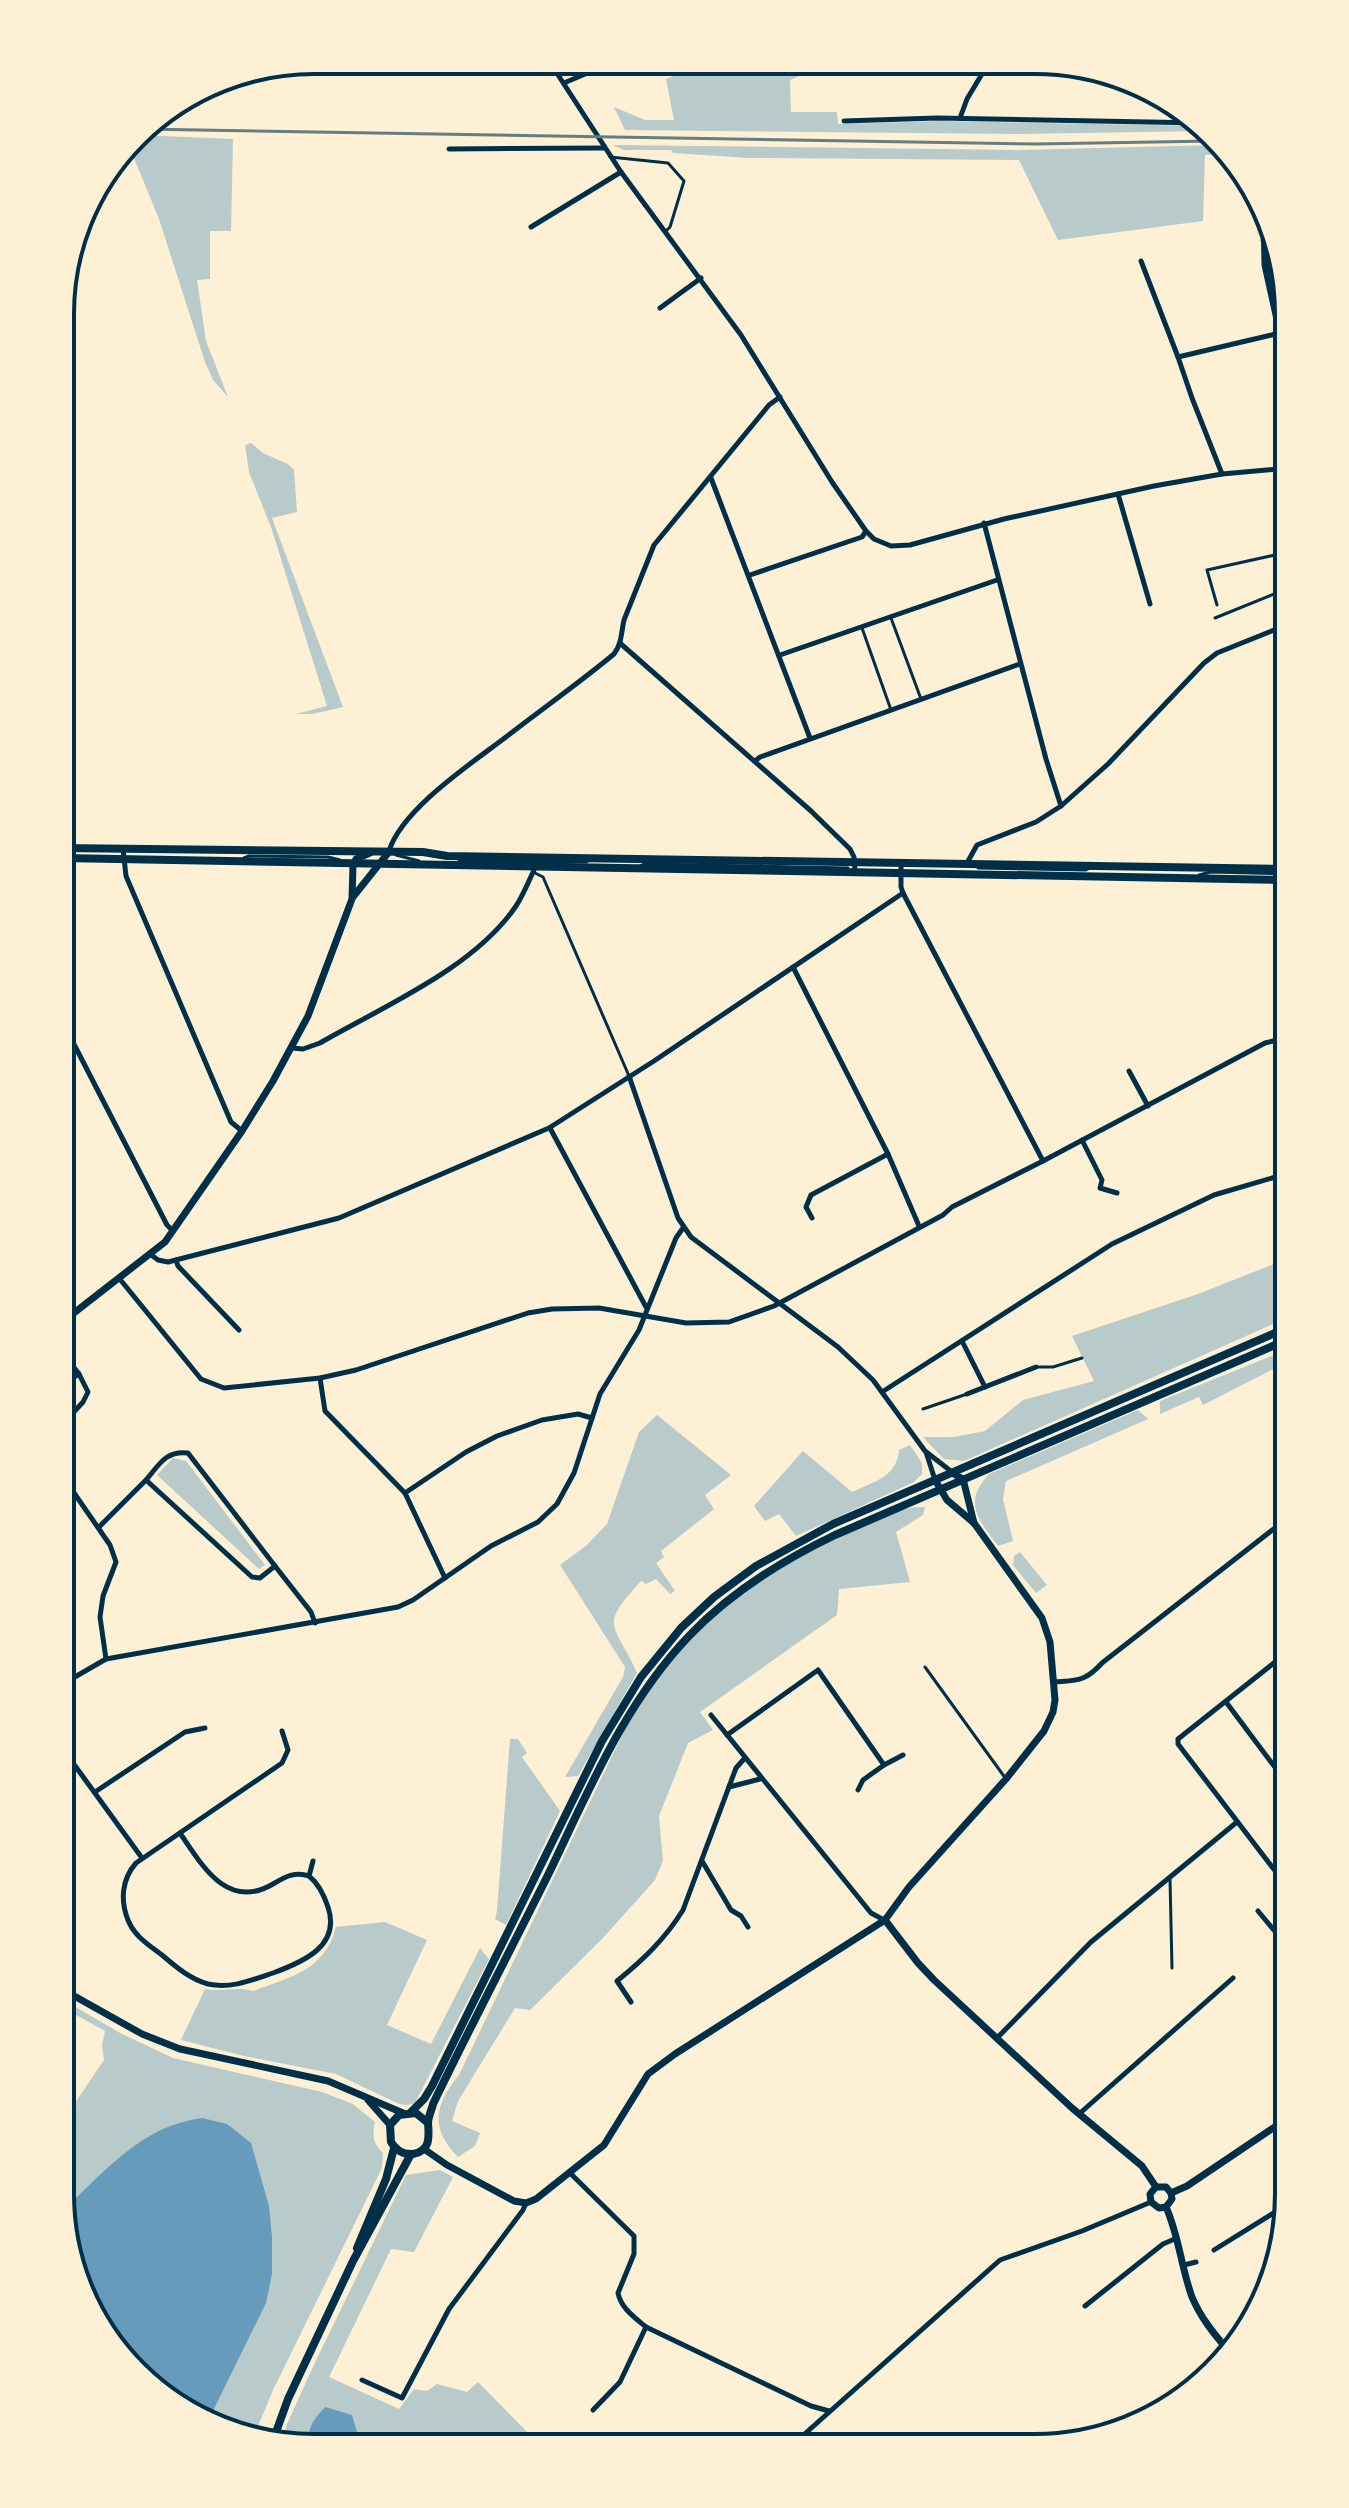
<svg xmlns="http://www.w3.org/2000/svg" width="1349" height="2508" font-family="'Sofia Sans Condensed',sans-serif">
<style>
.green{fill:#b9caca}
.water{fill:#669bbc}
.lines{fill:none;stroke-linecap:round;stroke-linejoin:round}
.service{stroke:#003049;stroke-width:3}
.minor{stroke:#003049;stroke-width:5}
.tertiary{stroke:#003049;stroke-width:7}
.secondary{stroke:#003049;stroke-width:8}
.rail{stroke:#657d81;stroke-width:3}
.rim{fill:none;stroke:#003049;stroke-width:4}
</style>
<rect width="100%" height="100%" fill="#fdf0d5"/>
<g class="green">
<polygon points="708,62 797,63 801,75 790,80 791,112 837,112 838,124 941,121 1204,126 1208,131 1018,134 625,130 614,107 645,120 674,120 666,79"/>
<polygon points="137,135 233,139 231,231 210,231 210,279 197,280 206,341 228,397 213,380 205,362 159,219 129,146"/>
<polygon points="613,145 1019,150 1217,145 1223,154 1205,155 1203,221 1058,240 1019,160 749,158 673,153 671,150 624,150"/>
<polygon points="251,443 263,453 288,464 294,470 297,512 272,518 343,707 312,714 296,714 327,706 271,527 249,472 245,445"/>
<polygon points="1289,1258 1289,1317 964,1461 944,1459 923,1437 954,1437 985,1431 1023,1400 1094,1381 1072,1336 1198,1294"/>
<polygon points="1289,1349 1289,1361 1203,1405 1199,1397 1160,1414 1160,1401"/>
<path d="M1138 1410 1148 1419 1006 1481 1003 1499 1013 1541 998 1546C979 1520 962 1503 989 1474Z"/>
<path d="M657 1415 731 1475 705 1495 714 1509 661 1551 664 1557 656 1563 675 1591 670 1594 656 1579 646 1584 641 1581C597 1629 615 1622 637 1673L578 1776 565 1777 623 1677 625 1667 560 1565 587 1545 607 1524 639 1432Z"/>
<path d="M910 1445 922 1463V1474L914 1482 796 1536 779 1514 765 1521 754 1506 803 1451 852 1492C873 1482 897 1477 899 1450Z"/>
<polygon points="173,1458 186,1461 265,1565 259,1569 157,1475"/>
<path d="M925 1507 923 1515 896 1532 910 1582 839 1589 837 1615 700 1712 713 1730 688 1743 659 1816 663 1861 655 1880 602 1939 530 2010 515 2008 458 2101 452 2121 480 2133 475 2146 458 2157C430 2129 434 2105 459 2075L625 1729C636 1712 646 1694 658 1677 708 1611 775 1565 850 1532 873 1521 898 1506 925 1507Z"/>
<polygon points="1020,1552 1047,1585 1036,1593 1013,1565 1014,1556"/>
<polygon points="510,1739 518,1739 527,1753 522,1757 560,1811 506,1925 495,1919 497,1911"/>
<path d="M385 1922 427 1940 387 2025 431 2044 480 1948 489 1959 415 2103 408 2105 399 2104 336 2074 244 2056 181 2040 205 1989C220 1992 240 1986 253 1991 291 1977 325 1970 336 1927Z"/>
<path d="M60 1998 122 2034 173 2058 322 2092 353 2104 375 2122C372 2136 373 2143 383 2153L382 2168 274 2388 253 2438 202 2422 147 2385 73 2275 60 2194V2125L104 2060 102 2045 105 2031 60 2006Z"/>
<polygon points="440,2170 453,2177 414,2252 391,2249 329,2377 399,2409 414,2389 427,2391 437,2384 467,2392 478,2382 537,2442 547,2433 560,2447 281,2446 287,2424 312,2369 406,2175"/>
</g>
<g class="water">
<path d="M202 2118 227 2124 251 2143 269 2206 272 2237V2274L266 2303 207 2423 147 2385 73 2275 63 2210C106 2171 141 2126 202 2118Z"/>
<path d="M325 2407 352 2415 359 2439 367 2446H309C307 2428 313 2420 325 2407Z"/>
</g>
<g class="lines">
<g class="service">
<polyline points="610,157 668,163 684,181 670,227 666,231"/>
<polyline points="1217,605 1207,570 1284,553"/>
<polyline points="891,618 921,699"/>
<polyline points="1215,618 1289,588"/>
<polyline points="862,628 891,710"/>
<polyline points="396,855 419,861"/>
<polyline points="244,858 249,856 328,857 340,860"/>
<polyline points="459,861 587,862"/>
<polyline points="640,866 645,864 848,868"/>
<polyline points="978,868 1086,870 1090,868"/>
<polyline points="533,872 543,877 629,1076"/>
<polyline points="1199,875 1211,872 1289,874"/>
<polyline points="1036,1367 1053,1367 1082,1358"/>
<polyline points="923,1409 967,1394"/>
<polyline points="925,1667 1006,1779"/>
<polyline points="1170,1879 1172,1968"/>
</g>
<g class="minor">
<path d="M397 61C420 68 440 69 464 61"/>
<polyline points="549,61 621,172 741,335 832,482 866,531 874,539 891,546 910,545 1004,519 1154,486 1222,474 1289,468"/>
<polyline points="974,64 983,71"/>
<polyline points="564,83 613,62"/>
<polyline points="960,118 967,99 988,64"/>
<polyline points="844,121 937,118 1202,123"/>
<polyline points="449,149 604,148"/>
<polyline points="531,227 621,172"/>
<polyline points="1263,240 1277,240"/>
<polyline points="1141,261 1178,357"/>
<polyline points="660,308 701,278"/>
<polyline points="1222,474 1192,398 1178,357 1280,333"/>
<polyline points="711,478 810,738"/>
<polyline points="1118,494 1150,604"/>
<polyline points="984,523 1046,759 1061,806"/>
<polyline points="750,575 862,537 866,531"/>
<polyline points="621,644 811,811 850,849 854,857 855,871"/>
<polyline points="780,655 997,580"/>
<polyline points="755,761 760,757 1020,664"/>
<polyline points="123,849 126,876 231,1122 242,1131"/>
<path d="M389 851C402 809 472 763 506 737 542 709 579 683 614 654 622 643 621 633 624 620L654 545 769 405 780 397"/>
<polyline points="967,863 977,845 1036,822 1061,806 1108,764 1204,663 1217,653 1289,624"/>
<polyline points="901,864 901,887 903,893 1043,1161"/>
<polyline points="793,967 888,1154 919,1226"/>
<polyline points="61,1019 167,1225 173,1231"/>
<path d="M292 1048 303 1049 320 1043C384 1006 474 968 516 906 524 894 529 880 535 868"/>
<polyline points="1129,1071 1148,1106"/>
<polyline points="629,1076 678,1218 691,1237 838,1347 873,1380 925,1451 952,1472"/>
<polyline points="550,1128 646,1307"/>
<polyline points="1082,1140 1102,1180 1100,1188 1117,1193"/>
<polyline points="812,1218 806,1207 811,1195 888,1154"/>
<polyline points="150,1254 158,1260 168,1262 339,1218 549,1128 654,1061 903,893"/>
<polyline points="176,1260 178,1266 239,1330"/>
<polyline points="119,1278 201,1379 224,1388 320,1378 356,1370 528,1313 552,1309 599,1308 686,1323 729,1322 774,1306 943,1215 952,1207 1043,1161 1265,1043 1273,1041 1289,1043"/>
<polyline points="962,1341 985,1387"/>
<polyline points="320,1378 325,1411 405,1493 445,1578"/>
<polyline points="61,1385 79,1374"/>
<polyline points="882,1392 1112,1244 1214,1195 1289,1173"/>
<polyline points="967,1394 1036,1367"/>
<polyline points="61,1426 83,1402 88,1392 79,1374 61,1351"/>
<polyline points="926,1452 935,1480"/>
<polyline points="61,1474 110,1545 116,1562 103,1596 100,1617 106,1659"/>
<polyline points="405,1493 466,1452 497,1436 542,1420 578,1414 592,1418"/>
<path d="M99 1527 146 1480 252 1577 260 1578 275 1566 188 1453C166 1450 159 1465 146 1480"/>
<polyline points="1274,1529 1289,1549"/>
<polyline points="275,1566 311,1612 315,1623"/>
<polyline points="1278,1660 1289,1675"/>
<path d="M1054 1682C1077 1680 1085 1682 1102 1663L1289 1517"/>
<polyline points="61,1685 106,1659 398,1607 413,1600 491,1546 538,1522 557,1504 574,1473 600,1394 639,1330 676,1238 683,1228"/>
<polyline points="1226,1702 1289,1786"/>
<polyline points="711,1715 871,1913 884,1920"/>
<path d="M282 1731 288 1750 282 1763 136 1863C122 1879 120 1900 128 1920 134 1936 149 1945 162 1955 176 1967 190 1979 208 1984 231 1989 252 1980 273 1973 303 1962 341 1946 328 1907 324 1895 319 1884 309 1876"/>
<polyline points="727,1735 818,1670 884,1765 863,1780 858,1790"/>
<polyline points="60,1745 142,1858"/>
<polyline points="884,1765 903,1755"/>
<polyline points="729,1787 760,1779"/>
<polyline points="95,1792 185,1732 205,1728"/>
<path d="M180 1833C202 1865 227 1911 273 1884 285 1877 295 1871 309 1876"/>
<polyline points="702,1861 731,1910 741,1916 748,1927"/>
<polyline points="309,1876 313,1861"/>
<polyline points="1289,1889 1178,1744 1178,1739 1289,1651"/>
<polyline points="1258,1911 1288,1947"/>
<path d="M631 2002 617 1981C643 1960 665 1939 683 1910L736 1768 744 1759"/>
<polyline points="998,2037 1091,1942 1237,1822"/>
<polyline points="1079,2114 1233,1978"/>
<path d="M570 2173 634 2236V2254L618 2293C621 2308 634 2317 646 2327L811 2406 829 2411"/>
<polyline points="1214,2250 1288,2204"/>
<polyline points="1184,2265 1196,2262"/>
<polyline points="1085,2306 1163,2244 1177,2238"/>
<polyline points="362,2380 402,2398 449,2309 523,2210 526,2203"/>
<polyline points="1167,2404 1170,2408"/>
<polyline points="593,2410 620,2382 646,2327"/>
<polyline points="790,2447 1000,2260 1082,2231 1151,2202"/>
</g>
<g class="tertiary">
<polyline points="1264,215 1265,265 1289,374"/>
<polyline points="1289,583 1284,547 1289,511"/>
<polyline points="353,897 388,853"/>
<polyline points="61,1323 165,1242 242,1131 273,1081 308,1016 352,899 353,865 356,859 370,853"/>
<polyline points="952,1473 963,1479 974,1523"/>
<polyline points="885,1920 918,1963 934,1980 1072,2108 1142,2166 1156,2187"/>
<polyline points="60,1988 142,2034 180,2049 328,2081 403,2113"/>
<polyline points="368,2100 390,2125"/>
<polyline points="424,2149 447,2165 514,2201 526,2203 536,2199 604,2145 648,2074 675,2054 885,1920 909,1887 1006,1779 1044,1731 1053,1712 1055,1700 1050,1642 1042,1618 974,1523 947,1500 935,1480"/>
<polyline points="1156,2187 1166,2187 1171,2193 1172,2199 1166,2207"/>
<polyline points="1156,2187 1150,2194 1151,2202 1159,2208 1166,2207"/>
<polyline points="1171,2193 1187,2186 1288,2118"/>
<path d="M1166 2207C1179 2236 1181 2267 1192 2297 1201 2319 1216 2336 1231 2354"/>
</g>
<g class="secondary">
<polyline points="61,848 423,852 447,856 1289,869"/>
<polyline points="61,858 1289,880"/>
<polyline points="411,2112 424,2099 432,2086 602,1741 641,1677 681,1628 714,1597 756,1566 833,1524 1289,1327"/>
<path d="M428 2123 416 2113 399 2115 390 2125 391 2142C396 2150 403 2155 413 2154 431 2151 429 2136 428 2123 428 2117 432 2109 433 2104 470 2027 510 1951 548 1875 588 1792 625 1702 690 1635 731 1592 781 1561 835 1535L1289 1339"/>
<polyline points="357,2248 386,2179 394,2148"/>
<polyline points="272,2443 288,2399 353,2261 411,2154"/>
</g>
<polyline class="rail" points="142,129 1035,144 1214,141"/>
</g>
<path d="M0 0H1349V2508H0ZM314 74H1035A240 240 0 0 1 1275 314V2194A240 240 0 0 1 1035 2434H314A240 240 0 0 1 74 2194V314A240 240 0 0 1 314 74Z" fill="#fdf0d5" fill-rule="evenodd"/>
<path class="rim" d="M314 74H1035A240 240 0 0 1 1275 314V2194A240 240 0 0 1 1035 2434H314A240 240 0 0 1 74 2194V314A240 240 0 0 1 314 74Z"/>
</svg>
